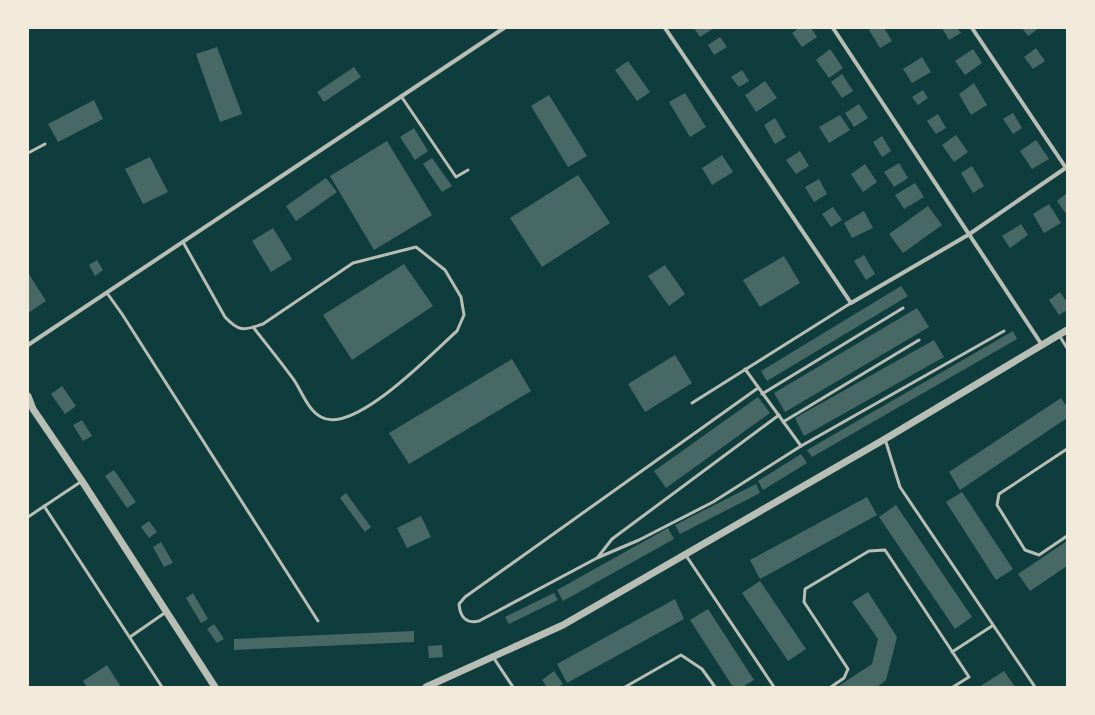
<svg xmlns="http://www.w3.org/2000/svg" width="1095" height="715" font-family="'PT Sans',sans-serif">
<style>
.building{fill:#486865}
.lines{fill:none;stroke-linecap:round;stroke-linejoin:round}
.service{stroke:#b8beb3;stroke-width:3}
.minor{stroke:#b8beb3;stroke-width:4}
.tertiary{stroke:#b8beb3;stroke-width:7}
</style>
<rect width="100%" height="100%" fill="#0f3d3e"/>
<g class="building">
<polygon points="694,28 714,28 700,37"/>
<polygon points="799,28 811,28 817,37 802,47 792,33"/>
<polygon points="872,28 884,28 892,41 880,48 869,30"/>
<polygon points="942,28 957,28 961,33 949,40"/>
<polygon points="1022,28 1039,28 1028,36"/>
<polygon points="720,37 727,47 714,55 708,45"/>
<polygon points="217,47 242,114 220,122 196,54"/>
<polygon points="1036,48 1045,61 1033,69 1024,57"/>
<polygon points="830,49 843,68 829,78 816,60"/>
<polygon points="973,49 982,63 965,75 955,61"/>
<polygon points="922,57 931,72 912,83 903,69"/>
<polygon points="628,61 650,92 637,101 615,70"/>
<polygon points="354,67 361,77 324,102 317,92"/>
<polygon points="742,70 749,81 739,87 731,77"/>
<polygon points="842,74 853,91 842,98 831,82"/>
<polygon points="765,81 777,98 756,112 745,95"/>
<polygon points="974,83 987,105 971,115 959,94"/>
<polygon points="923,90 928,98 918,105 912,97"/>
<polygon points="685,93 706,127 690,137 669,102"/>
<polygon points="549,95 587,156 568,167 531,106"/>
<polygon points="94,100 103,119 58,142 48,124"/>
<polygon points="859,104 868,118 854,127 845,113"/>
<polygon points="1013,113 1022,128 1013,134 1003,119"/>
<polygon points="938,114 946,128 936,134 927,121"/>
<polygon points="840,115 850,130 829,143 819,127"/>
<polygon points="775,118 786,137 775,144 764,125"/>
<polygon points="414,128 428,151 415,160 400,137"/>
<polygon points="956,135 968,152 954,162 942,145"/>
<polygon points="882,136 891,151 882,157 873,142"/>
<polygon points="1036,140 1049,159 1032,169 1020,151"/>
<polygon points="387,141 432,215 374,250 330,176"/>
<polygon points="800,151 809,166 796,174 786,160"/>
<polygon points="722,155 733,172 712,185 702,168"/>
<polygon points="150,157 168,192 143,204 125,169"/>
<polygon points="432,158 452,186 442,192 423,164"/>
<polygon points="899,163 908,178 894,187 884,172"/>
<polygon points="865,164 877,182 863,192 851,174"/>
<polygon points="972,166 984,186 973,193 961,173"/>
<polygon points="578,175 610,223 542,267 510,218"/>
<polygon points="326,178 337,192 296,221 286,206"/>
<polygon points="819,179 827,194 814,202 805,187"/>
<polygon points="915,183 924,197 904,209 895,195"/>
<polygon points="1067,193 1067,215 1057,201"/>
<polygon points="1049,204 1061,223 1044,233 1033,214"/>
<polygon points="928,206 942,225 903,253 889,234"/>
<polygon points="833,207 842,220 831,227 822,214"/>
<polygon points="864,211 873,228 852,238 844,223"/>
<polygon points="1021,224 1028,235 1010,248 1002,236"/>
<polygon points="273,228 292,259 271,272 252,241"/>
<polygon points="864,255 875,274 866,280 854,261"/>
<polygon points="784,256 800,283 760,307 743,280"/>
<polygon points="97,260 103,270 95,276 89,265"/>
<polygon points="404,264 433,306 352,360 323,315"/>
<polygon points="665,265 685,294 669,306 648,276"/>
<polygon points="28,273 46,301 28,313"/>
<polygon points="901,286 908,296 767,381 761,371"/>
<polygon points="1060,292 1067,302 1067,310 1059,315 1049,300"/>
<polygon points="917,308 929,327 785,412 774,393"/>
<polygon points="1013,331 1017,339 812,457 807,450"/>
<polygon points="934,340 944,357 804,436 795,418"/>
<polygon points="675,355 692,383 645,412 628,384"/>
<polygon points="512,359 531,391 409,464 389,433"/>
<polygon points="62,386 76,406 65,414 51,394"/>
<polygon points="758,397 770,413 666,488 654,471"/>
<polygon points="1061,398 1067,407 1067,418 960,490 949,472"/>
<polygon points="82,420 92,436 83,441 73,425"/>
<polygon points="801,454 807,463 763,490 758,481"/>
<polygon points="114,470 136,502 127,508 105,476"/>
<polygon points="756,484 760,493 680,534 675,525"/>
<polygon points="962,492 1013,569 996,580 946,502"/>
<polygon points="346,493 371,527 365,532 340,498"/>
<polygon points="867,497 877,515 760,579 750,560"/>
<polygon points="896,505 972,617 955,629 879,517"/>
<polygon points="421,516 431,537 407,548 397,528"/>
<polygon points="149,521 157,532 149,538 141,527"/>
<polygon points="668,528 674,539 563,601 557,590"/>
<polygon points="1067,541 1067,566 1030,591 1018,574"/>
<polygon points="161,542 173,563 164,567 153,547"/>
<polygon points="760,581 806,649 788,661 742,593"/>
<polygon points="868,592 897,637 886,680 877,687 837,687 872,664 878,639 852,602"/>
<polygon points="193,593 208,619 201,623 186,598"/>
<polygon points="554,593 558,600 509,624 505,617"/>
<polygon points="675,599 684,619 567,683 557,664"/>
<polygon points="708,609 754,680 742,687 733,687 690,620"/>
<polygon points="214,624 224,639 217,643 207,629"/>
<polygon points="414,631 414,642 234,650 234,639"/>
<polygon points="442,645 443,657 429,658 428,646"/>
<polygon points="107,665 121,687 87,687 83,681"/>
<polygon points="554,671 563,684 558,687 547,687 542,680"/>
<polygon points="1004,671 1015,687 979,687"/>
</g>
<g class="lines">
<g class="service">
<polyline points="401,96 456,177 468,170"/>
<polyline points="28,153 45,144"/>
<path d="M183 242 225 317C240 333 244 330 263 324L353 263 416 247 445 270 461 297 464 315 457 331C434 351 354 436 321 417 308 410 302 392 294 380 281 362 267 345 253 327"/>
<polyline points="107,293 122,314 318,621"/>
<polyline points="1059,335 1067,348"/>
<path d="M745 369 801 446 713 502 639 540 597 558 479 621C466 624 460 617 459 604L465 597 758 388"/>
<polyline points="762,394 903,308"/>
<polyline points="692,403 851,303"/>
<polyline points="783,422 919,340"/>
<polyline points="885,439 900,487 1035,687"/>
<polyline points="801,446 1004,331"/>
<polyline points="1067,449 999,494 997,505 1025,550 1039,555 1067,536"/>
<polyline points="44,506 162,687"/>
<polyline points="28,517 82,481"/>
<polyline points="685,554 774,687"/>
<polyline points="598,557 612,539 779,415"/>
<polyline points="130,637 166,612"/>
<polyline points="952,652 992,626"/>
<polyline points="493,657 513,687"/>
<polyline points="625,687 681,655 702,669 715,687"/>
<polyline points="831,687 844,678 848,669 804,602 805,589 869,551 885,550 969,677 953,687"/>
</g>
<g class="minor">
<polyline points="665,28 851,303 968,235 1067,167"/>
<polyline points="833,28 1042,345"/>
<polyline points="972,28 1066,168"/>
<polyline points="28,345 504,28"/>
</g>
<g class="tertiary">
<polyline points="28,396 33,409 82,481 215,687"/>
<polyline points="426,687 563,625 885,439 1067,330"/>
</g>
</g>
<rect width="1095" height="715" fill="none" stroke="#f1e9da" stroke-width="58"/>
</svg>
